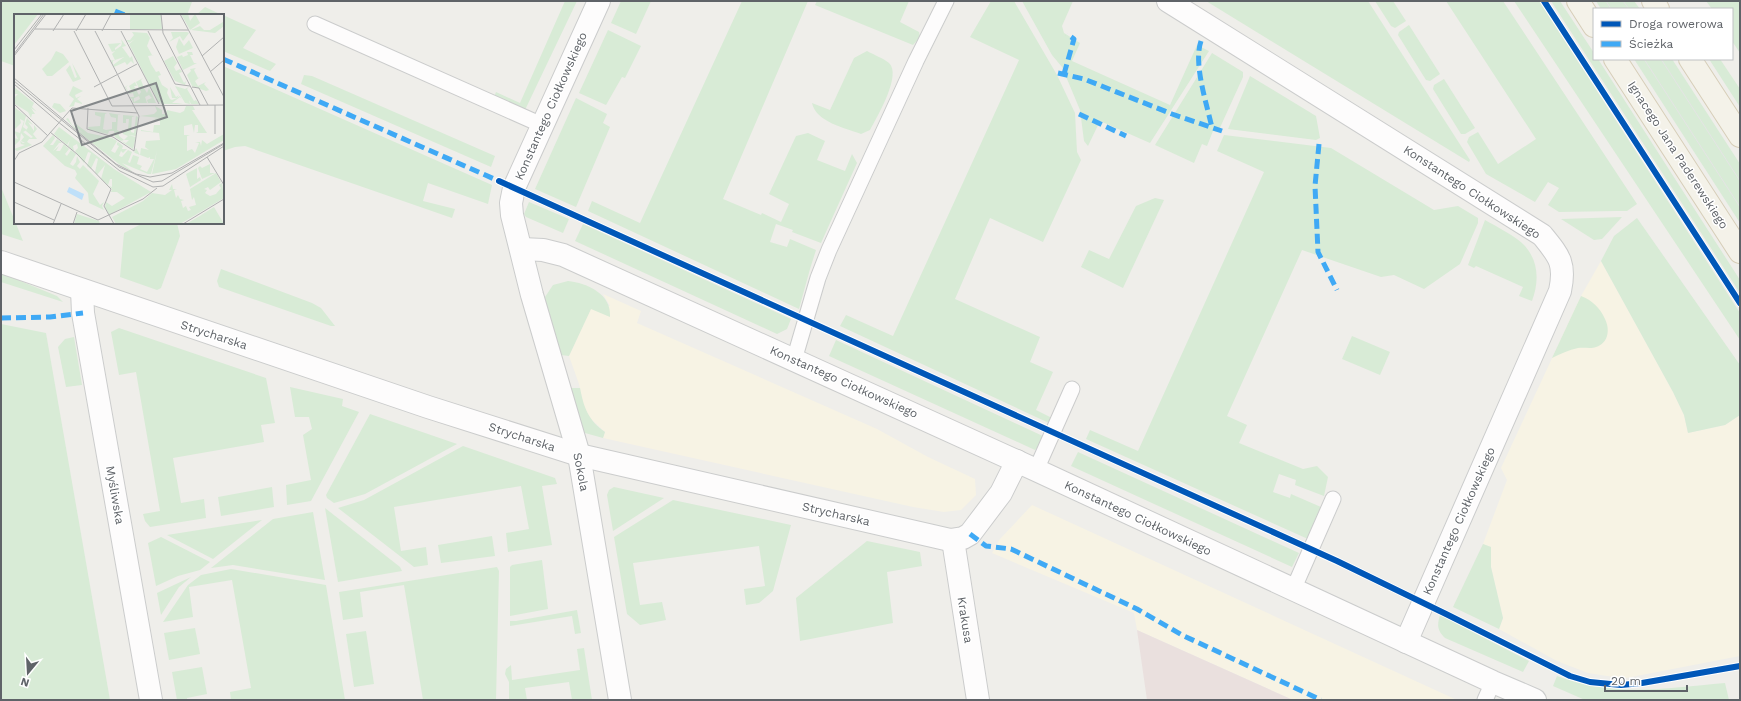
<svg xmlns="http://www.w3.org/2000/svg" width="1741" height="701" font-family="'Work Sans',sans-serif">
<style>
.commercial{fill:#f7f3e4}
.medical{fill:#eae0de}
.green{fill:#d8ebd6}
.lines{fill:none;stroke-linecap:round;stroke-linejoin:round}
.lane-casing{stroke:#cbcccc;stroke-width:17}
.street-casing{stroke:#cbcccc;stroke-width:24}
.primary-casing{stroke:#d7ceb8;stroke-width:24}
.lane{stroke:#fdfcfc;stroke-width:15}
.street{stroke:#fdfcfc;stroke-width:22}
.primary{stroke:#f4f2e9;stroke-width:22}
.tram{stroke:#e4e4e4;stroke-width:1}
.quiet{stroke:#3fa9f5;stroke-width:5;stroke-dasharray:10 5;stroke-linecap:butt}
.cycleway-casing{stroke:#fff;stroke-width:8}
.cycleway{stroke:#0057b8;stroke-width:6}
.labels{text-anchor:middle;stroke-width:3;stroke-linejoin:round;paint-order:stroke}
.street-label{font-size:12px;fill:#5f6368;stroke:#fff}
.inset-road{fill:none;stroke:#b1b2b2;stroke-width:1}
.view{fill:#84888a;fill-opacity:0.15;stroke:#84888a;stroke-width:2}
.inset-edge{fill:none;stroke:#5f6368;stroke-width:2}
</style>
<rect width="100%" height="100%" fill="#efeeea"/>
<g class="commercial">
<polygon points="1601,261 1673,392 1684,415 1688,433 1725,425 1740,415 1740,656 1626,678 1607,676 1588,673 1557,661 1499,629 1503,618 1491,567 1491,547 1483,544 1507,480 1501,468 1581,296"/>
<polygon points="603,294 641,311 637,323 877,429 928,457 975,479 976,495 961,510 944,512 913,507 603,438 605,432 591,419 584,408 579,384 569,356 591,308 610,306"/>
<polygon points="1032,505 1457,700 1293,700 1137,630 1134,613 992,553 1000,539"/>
</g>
<polygon class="medical" points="1137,630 1293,700 1147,700"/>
<g class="green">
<polygon points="1,1 189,1 192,2 187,15 15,15 15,66 1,61"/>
<polygon points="565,1 577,1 525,110 494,97 496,92 520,103"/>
<polygon points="621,1 651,1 636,34 611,23"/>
<polygon points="742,1 808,1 723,199 761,215 762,213 781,222 789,204 769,194 796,136 808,133 825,141 817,160 845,171 852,154 857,163 821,243 792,232 793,230 776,224 770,242 787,247 790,239 816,250 810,269 799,309 588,211 592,201 640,223"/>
<polygon points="817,1 909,1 900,22 919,32 920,37 913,45 815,5"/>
<polygon points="991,1 1014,1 1057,75 1075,113 1077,152 1081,160 1043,242 990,218 955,299 1040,337 1030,362 1053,372 1036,410 1054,419 1049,423 840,326 846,315 893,336 1019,60 970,37"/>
<polygon points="1022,1 1073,1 1062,26 1064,33 1080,43 1072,61 1170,105 1197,45 1209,51 1150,143 1100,121 1088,146 1084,141 1080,110 1062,67 1052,55"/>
<polygon points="1206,1 1368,1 1470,160 1469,162"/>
<polygon points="1375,1 1393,1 1406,21 1395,28 1391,26"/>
<polygon points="1446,1 1503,1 1637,204 1627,211 1617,211 1559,212 1548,205 1559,188 1548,182 1535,202 1486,174 1467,142 1469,137 1478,132 1498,164 1536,139"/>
<polygon points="1514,1 1539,1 1740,313 1740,340"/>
<polygon points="1551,1 1560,1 1594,53 1594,59 1598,59 1740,280 1740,293"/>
<polygon points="1596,1 1634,1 1640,9 1601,9"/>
<polygon points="1706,1 1740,1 1740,53 1732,41 1732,9 1712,9"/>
<polygon points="205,7 222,15 196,15"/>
<polygon points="223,15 256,30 243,48 276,64 270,71 223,51"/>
<polygon points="1409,25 1440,74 1430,81 1426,80 1398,35 1399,32"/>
<polygon points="608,30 641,46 625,78 622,77 606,105 579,93"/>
<path d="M867 51C874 55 883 58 889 63 902 75 877 117 870 130L861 134C845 128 816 122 812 103L830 110 854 58Z"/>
<polygon points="1212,53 1243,72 1243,77 1218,132 1213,131 1207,146 1202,144 1194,163 1155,145"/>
<polygon points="1634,59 1672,59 1740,164 1740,223"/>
<polygon points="1709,59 1720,59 1740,89 1740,107"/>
<polygon points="223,66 492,185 488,204 428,183 423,201 455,209 452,218 245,146 235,147 223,151"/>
<polygon points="304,75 312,76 495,156 491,167 301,84"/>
<polygon points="1250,76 1316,116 1320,138 1316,140 1228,129"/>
<polygon points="1444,79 1475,128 1465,134 1461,134 1433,89 1434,85"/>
<polygon points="576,98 607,114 603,123 610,127 576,207 535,189"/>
<polygon points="1224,135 1331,148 1434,210 1458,206 1478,218 1478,223 1460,264 1424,289 1394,275 1381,277 1302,250 1227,416 1247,425 1239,443 1303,469 1317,466 1328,477 1324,496 1295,485 1296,480 1279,474 1273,492 1290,498 1291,494 1321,507 1308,539 1086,439 1090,430 1138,451 1264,172 1217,151"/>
<polygon points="1,187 23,241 1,234"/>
<polygon points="1155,198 1164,200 1123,288 1081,267 1089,250 1109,259 1136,206"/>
<polygon points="529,202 569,219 563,233 526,217 524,214"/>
<polygon points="1622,217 1602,239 1594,240 1561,219"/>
<polygon points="1637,218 1740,365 1740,415 1725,425 1688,433 1684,415 1673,392 1601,261 1614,236"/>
<path d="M1485 220C1497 227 1516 236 1525 246 1539 262 1539 282 1532 301L1519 296 1523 287 1476 266 1474 268 1468 265Z"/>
<polygon points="143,223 177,223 180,236 161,288 157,290 120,277 124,233"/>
<polygon points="583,224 791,319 787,329 777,334 575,241"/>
<polygon points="221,269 312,303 321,308 335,326 331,326 219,287 217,281"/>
<polygon points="1,273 57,296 63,302 1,282"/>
<path d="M568 281C587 283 612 294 610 317L591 309 569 356 561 355 546 305 545 297 553 285Z"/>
<path d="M1581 296C1592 300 1600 308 1605 319 1610 329 1609 343 1596 347 1591 349 1584 347 1578 348 1569 350 1560 354 1552 358Z"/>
<polygon points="1,324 46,333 110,700 1,700"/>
<polygon points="119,328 266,378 275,423 261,425 264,442 173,458 181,503 204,499 206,518 150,527 145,521 143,514 160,511 136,372 119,375 111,332"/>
<polygon points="1352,336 1390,352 1380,375 1342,359"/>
<polygon points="74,337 82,385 66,387 58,347 65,339"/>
<polygon points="836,340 1045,437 1041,446 1035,450 829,356"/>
<polygon points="290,387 343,399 342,406 359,412 311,501 287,505 286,485 311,480 303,435 312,429 309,417 295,417"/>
<path d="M569 388H580C584 408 588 420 605 432L603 438 585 433 581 427Z"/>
<polygon points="370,414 457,444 365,494 334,503 327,498 326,495"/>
<polygon points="463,446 555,478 557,484 542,486 552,545 508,552 506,533 529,529 521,486 394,507 401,551 426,547 428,565 414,567 338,508 364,500"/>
<polygon points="1078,452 1299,553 1292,567 1071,466"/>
<polygon points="272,487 274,507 221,516 218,497"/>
<polygon points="614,487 664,498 613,531 607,495 609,490"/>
<polygon points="673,500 791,525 773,591 759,603 746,605 744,589 765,586 759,546 633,563 640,605 662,602 666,620 640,625 627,614 614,537"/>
<polygon points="325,508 400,567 402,571 338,582"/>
<polygon points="313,512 325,580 233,565 211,568 273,519"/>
<polygon points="262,520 213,559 167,535"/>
<polygon points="492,536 495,556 441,563 438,545"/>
<polygon points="161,537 210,562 200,570 178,576 156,586 148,543"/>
<polygon points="867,541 920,552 922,566 887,572 893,623 800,641 796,598"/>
<polygon points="1483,544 1491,547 1491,567 1503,618 1499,629 1453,607"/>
<polygon points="542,560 548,609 510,616 510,567 512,565"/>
<polygon points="497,567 499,571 496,700 423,700 404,585 360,592 363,617 343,620 339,592"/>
<polygon points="231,569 326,585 345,700 231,700 230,692 251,688 232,580 189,587 193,617 163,622 188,585 201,575"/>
<polygon points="191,577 179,587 161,615 157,593"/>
<polygon points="577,610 581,633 575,634 572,616 510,626 510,621 516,621"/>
<path d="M1440 615 1529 661 1523 672 1445 638C1437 630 1437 625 1440 615Z"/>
<polygon points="195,628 200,654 169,660 164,633"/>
<polygon points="366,631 374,684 354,687 346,634"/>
<polygon points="584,648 592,700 572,700 569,682 525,688 527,700 509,700 509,682 505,674 506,669 511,665 512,680 580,670 577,649"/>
<polygon points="202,667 207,694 187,698 187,700 177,700 172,672"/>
<path d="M1557 676C1616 698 1665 688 1725 683L1729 700H1585L1553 686Z"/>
</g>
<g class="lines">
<g class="lane-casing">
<g id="lane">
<polyline points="315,24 542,125"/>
<polyline points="794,360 818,278 829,250 916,61 946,1"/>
<polyline points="1036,470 1072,389"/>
<polyline points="1293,590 1333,499"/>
<polyline points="1485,700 1493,682"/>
</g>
</g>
<g class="street-casing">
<g id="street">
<polyline points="599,1 514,188 511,203 512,215 532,295 579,455 620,700"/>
<path d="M1168 1 1542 235C1559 256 1566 263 1560 291L1406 642"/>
<polyline points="522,249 543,250 563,255 1036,470 1493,682 1535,700"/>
<polyline points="1,262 428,407 579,455 950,540 963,538 970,534 1001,493 1017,461"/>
<polyline points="82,290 83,313 151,700"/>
<polyline points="953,540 978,700"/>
</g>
</g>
<g class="primary-casing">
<g id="primary">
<polyline points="1578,1 1594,26"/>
<polyline points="1653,1 1658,9"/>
<polyline points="1615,59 1740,252"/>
<polyline points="1690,59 1740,136"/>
</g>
</g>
<use href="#lane" class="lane"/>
<use href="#street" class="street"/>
<use href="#primary" class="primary"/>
<g class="tram">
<polyline points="1606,1 1611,9"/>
<polyline points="1623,1 1629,9"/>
<polyline points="1644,59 1740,207"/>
<polyline points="1661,59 1740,181"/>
</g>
<g class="quiet">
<polyline points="115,11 125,15"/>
<path d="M1201 41C1193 64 1207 104 1212 128"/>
<polyline points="223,59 501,182"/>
<polyline points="1058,73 1084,79 1172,114 1222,131"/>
<polyline points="1064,74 1074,39 1067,34"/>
<polyline points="1079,114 1126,136"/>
<polyline points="1319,144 1315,186 1318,252 1337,290"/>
<polyline points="1,318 50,317 83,313"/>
<polyline points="970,534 986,546 1011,549 1137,609 1182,635 1321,700"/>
</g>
<g class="cycleway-casing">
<g id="cycleway">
<polyline points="1544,1 1740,303"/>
<polyline points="499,181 1337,561 1446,614 1570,676 1590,682 1621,685 1642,683 1740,666"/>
</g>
</g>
<use href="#cycleway" class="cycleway"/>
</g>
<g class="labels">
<g class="street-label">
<text transform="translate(551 106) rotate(-66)" y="4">Konstantego Ciołkowskiego</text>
<text transform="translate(1678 155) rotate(57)" y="4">Ignacego Jana Paderewskiego</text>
<text transform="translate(1472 192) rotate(33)" y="4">Konstantego Ciołkowskiego</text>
<text transform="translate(214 335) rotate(18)" y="4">Strycharska</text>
<text transform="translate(844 382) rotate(24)" y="4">Konstantego Ciołkowskiego</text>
<text transform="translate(522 437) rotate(18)" y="4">Strycharska</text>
<text transform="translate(581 472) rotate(79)" y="4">Sokola</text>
<text transform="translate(115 495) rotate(80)" y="4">Myśliwska</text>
<text transform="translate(836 514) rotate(13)" y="4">Strycharska</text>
<text transform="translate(1138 518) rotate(25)" y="4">Konstantego Ciołkowskiego</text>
<text transform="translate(1459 521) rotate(-66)" y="4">Konstantego Ciołkowskiego</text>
<text transform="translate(965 620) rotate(81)" y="4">Krakusa</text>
</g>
</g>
<g transform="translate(14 14)">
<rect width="210" height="210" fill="#efeeea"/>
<path d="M0 0H24L0 31ZM116 0H147L148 15 116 16ZM167 0H174L176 7 181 0 186 9 176 16ZM209 8 210 12 201 19 177 16 186 12 190 16H196ZM118 18 133 19 136 24 133 32 138 41H140L134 42 137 50 142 58 145 57 147 61 144 62 148 71 154 75 153 79 156 85 158 86 163 84H158L156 73 162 83 165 81 163 84 166 82 168 85 166 83 158 89H169L162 90H146L149 89 144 88 115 30 121 25 115 29 112 26H116L120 21ZM157 18H173L175 19 169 27 166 22 155 28 159 24ZM165 24 170 32 175 26 179 34 165 40 162 33ZM107 25 112 32 108 33 111 37 116 44 118 42 120 50 117 47 113 51 111 48 100 53 98 49 97 46 102 47H99V51L110 43 101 46 98 40 101 37 98 38 94 30 107 29 101 34V36L107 32 108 29ZM42 37 49 40 55 48 38 62H33L28 55 37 46ZM173 38H178L179 41H176L180 49H183L169 56 163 43 168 41 169 43 174 41ZM159 42 163 49 160 53 162 57 166 55 168 58 165 59 170 69 172 67 171 71 161 67 150 47ZM58 49 67 65 59 68 52 56 56 51 61 64 63 63ZM182 54 180 56 184 64 186 63 181 67 184 72 192 68 190 70 195 76 192 77 178 72 173 61 177 57 176 55ZM129 64 127 66 130 74 133 79 135 74 142 89H134L133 86 138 84 135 81 131 83 133 89H119L118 85 120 84V88L126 85 125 82 118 85 115 83H120L119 79 115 80 111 73 114 71 112 73 115 79 117 76 118 78 115 72 121 68 123 72H120L125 81 127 78 122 68ZM59 72 69 77 61 81 62 84 67 82 63 85 68 89V90L61 88 60 92 55 93 60 85 55 81ZM161 72 171 75 175 73 173 75 180 87 182 86 185 90H177L175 86 176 90 171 89ZM0 73 20 89 18 93 23 98 17 94 21 100H18L17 104 14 98 1 90 0 84 4 80H0ZM40 89 46 90 52 97 46 99 38 93ZM141 92 148 96V100H152L153 96 166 99 170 97 172 92H179L181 96H178L193 119H182L184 118V111H181L180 119 178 110 170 112V121H176L173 122V137L178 135 181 139 185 129 181 128H186L187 132 188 126 193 130 210 120V126L162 155 138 160 143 137 137 160H134L108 149 119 158 106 151 62 116 52 105 54 104 58 111 70 120 61 112 62 110 74 119 98 124 103 127 97 137 101 139 105 132 103 131V129L104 128 109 132 108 135H113L109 139 107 137 105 142 108 143 114 136 118 138 114 148 116 149 119 141 125 143 123 150 128 152 126 155 133 158 140 145H136V143L134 144 121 139 120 138 122 134 126 141 127 134 135 136 131 133 132 127 146 126 145 119 127 117V116L139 118 140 111H146V107L139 105 146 104 126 102 140 100 143 97ZM0 93 12 102 9 113 13 116 9 118 17 124 19 123 12 117 14 113 11 110 13 104 19 111 14 108 20 117V111L23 115 19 120 23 125H15L13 128 18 131 3 137 0 135 11 131 7 130 6 127 9 129H11L7 127 10 123 7 119 6 126 0 132V124L4 125 0 117 6 119 10 107 6 105 7 109 0 116ZM81 98 93 99 91 100 89 115 92 116 98 115V108H102V104L97 103 95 99 107 101H104L103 116 105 117V122L110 126 107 127 112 129 115 126H110L114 122 109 120 108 116H114L115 105H112V109H109V101L121 102 118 103 117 118 120 119 122 102 124 103 122 122 114 121 122 123 119 135 101 123 100 117H95L94 120 75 116 74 113 86 112 87 103 81 101ZM45 113 100 155 137 178 95 201 91 193 92 188 98 192 111 184 103 178H97L98 175 95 172 98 173V165H96L94 171 87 165 91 151 83 161 81 158 84 145 82 144 77 155 73 152 77 139 74 138 70 149 61 137 64 134 63 130 59 132 60 137 54 132 56 126 53 131 40 120ZM39 121 41 124 36 131H39L43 125 48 129H45L39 137 45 132 42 137H46L50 130 55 135 51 140 53 142 57 136 62 140 56 150 59 152 62 148 63 142 66 148 63 152 66 155 69 151 85 167 79 180 86 191 90 188 88 192 90 196 75 189 74 179 61 164 63 160 61 156 51 152 29 132ZM196 150V159H201L188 165 184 154 186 152 188 154ZM183 154V165L186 163 187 166 176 173 172 160ZM202 159 207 168 196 176 194 173 190 175 193 176 191 179 196 182 202 180 207 174 205 171 208 169 210 184 166 210H102L98 203 129 187 138 179 151 181 158 176H155L158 170 159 175H163L160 176 162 184 164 181 166 185 170 186 167 187 169 194 172 192 174 197 177 196 175 193 182 191 180 183 178 186 176 175ZM200 193 210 210H172L184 203ZM63 200 85 207 86 210H60Z" fill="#d8ebd6"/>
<path d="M55 173 70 180 68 186 53 178Z" fill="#bfe0f9"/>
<path class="inset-road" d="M147 0 149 19 186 91M166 0 210 83M21 15 174 16M39 17 50 0M60 17 98 92M62 17 72 0M88 17 97 0M107 17 145 90M134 17 161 70 176 72M0 36 28 0M0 40 30 0M0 42 32 0M188 42 210 23M196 58 210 46M0 64 102 150 122 160 136 163 158 159 210 129M0 67 105 153 139 168 148 167 210 130M0 70 43 107 106 157 139 173 149 172 210 132M80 73 123 50M178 73 185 74 194 91M0 90 34 122M98 92 210 91M74 94 73 115 99 123 120 137 125 102 81 17M36 118 63 140 97 175 90 192 100 210M201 120V91M193 143 210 171M0 147 5 139 28 128 58 94 124 99M0 168 84 206 129 185 143 174M0 188 40 206M39 210 47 190M59 210 63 198M169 210 210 185"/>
<path class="view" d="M142 69 153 103 68 131 57 97Z"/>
<rect width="210" height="210" class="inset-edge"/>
</g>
<rect width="1741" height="701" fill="none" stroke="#5f6368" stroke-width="4"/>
<rect x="1593" y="8" width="140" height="52" fill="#ffffff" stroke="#bfc1c3"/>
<rect x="1601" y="21" width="20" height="6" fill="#0057b8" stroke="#bfc1c3"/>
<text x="1629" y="28" font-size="12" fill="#5f6368">Droga rowerowa</text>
<rect x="1601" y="41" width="20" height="6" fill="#3fa9f5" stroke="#bfc1c3"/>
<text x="1629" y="48" font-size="12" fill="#5f6368">Ścieżka</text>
<g transform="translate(28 673) rotate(198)" stroke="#ffffff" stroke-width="3" paint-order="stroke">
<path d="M0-3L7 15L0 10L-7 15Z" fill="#5f6368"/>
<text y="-6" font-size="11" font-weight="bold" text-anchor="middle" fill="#5f6368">N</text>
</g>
<path d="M1605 685v6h82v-6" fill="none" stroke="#5f6368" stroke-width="2"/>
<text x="1611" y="685" font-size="12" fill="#5f6368" stroke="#ffffff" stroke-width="3" paint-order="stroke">20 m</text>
</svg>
